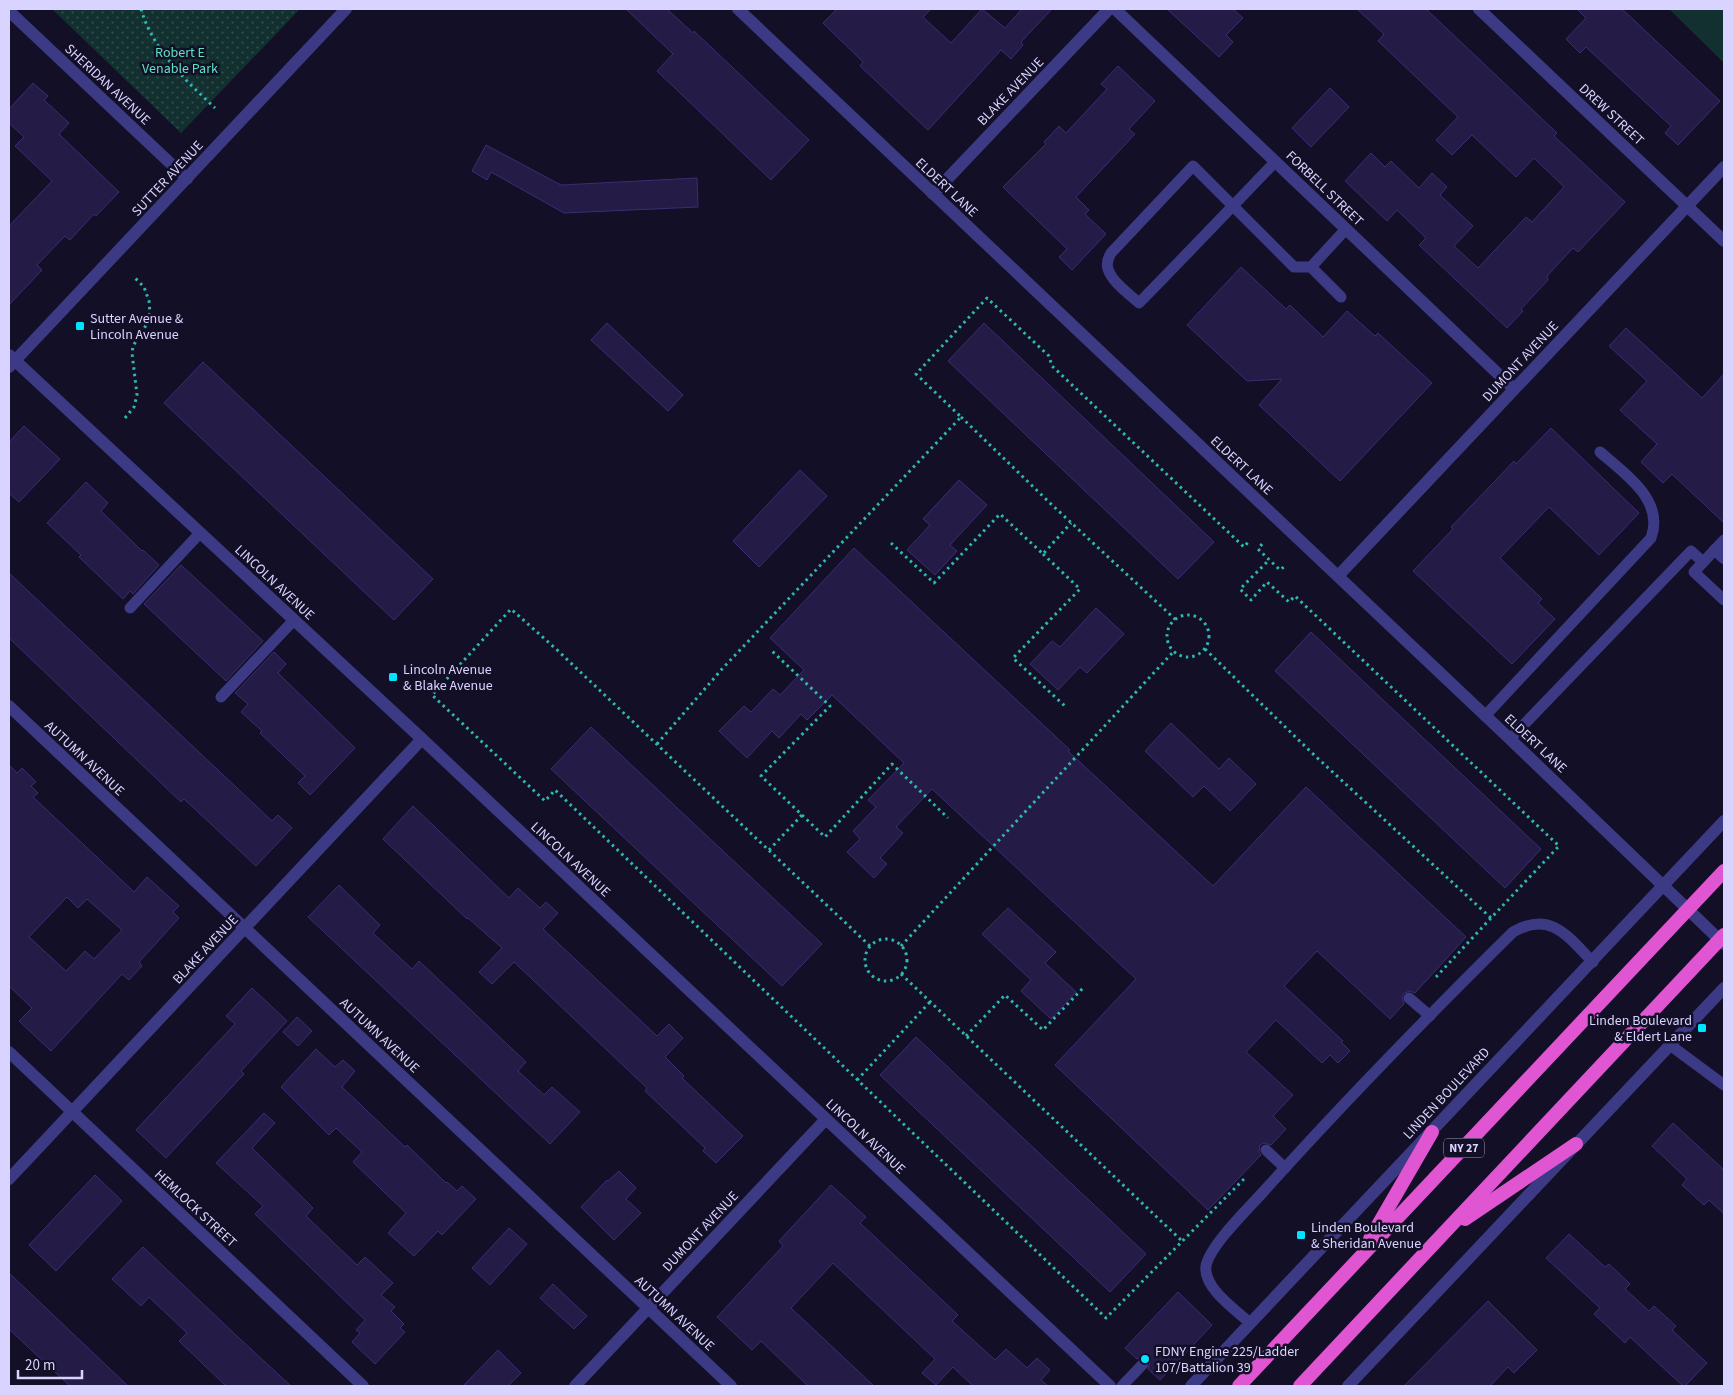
<svg xmlns="http://www.w3.org/2000/svg" width="1733" height="1395" font-family="'Source Sans 3',sans-serif">
<style>
.grass{fill:#12302f}
.park{fill:url(#park-dots)}
.building{fill:#241b47;stroke:#3b2d73;fill-rule:evenodd}
.lines{fill:none;stroke-linecap:round;stroke-linejoin:round}
.path{stroke:#2fb8b0;stroke-width:3;stroke-dasharray:2.5 4;stroke-linecap:butt}
.service{stroke:#3d3a85;stroke-width:11}
.minor{stroke:#3d3a85;stroke-width:12}
.tertiary{stroke:#3d3a85;stroke-width:12}
.trunk{stroke:#e055d1;stroke-width:14}
.poi-dot{fill:#00e5ff;stroke:#130f26;stroke-width:2}
.labels{text-anchor:middle;stroke-width:5;stroke-linejoin:round;paint-order:stroke}
.shield{fill:#130f26;stroke:#9e99be;stroke-width:1}
.shield-label{font-size:12px;font-weight:bold;fill:#d9d4ff}
.park-label{font-size:14px;fill:#5fe0c0;stroke:#130f26}
.street-label{font-size:14px;fill:#d9d4ff;stroke:#130f26}
.poi-label{font-size:14px;fill:#d9d4ff;stroke:#130f26;text-anchor:start}
</style>
<defs>
<pattern id="park-dots" width="8" height="8" patternUnits="userSpaceOnUse" patternTransform="scale(1.25)"><rect width="8" height="8" fill="#12302f"/><path d="M2 2h.1M6 6h.1" fill="none" stroke="#344d4e" stroke-width="1.8" stroke-linecap="round"/></pattern>
</defs>
<rect width="100%" height="100%" fill="#130f26"/>
<polygon class="grass" points="1669,9 1724,9 1724,63"/>
<polygon class="park" points="52,9 300,9 181,133"/>
<g class="building">
<polygon points="626,9 667,9 693,33 694,31 809,140 771,180 657,71 673,54"/>
<polygon points="837,9 931,9 923,17 951,43 982,9 1005,28 1022,9 1052,9 1021,42 1023,45 1011,59 1001,50 928,130 860,66 863,62 823,23"/>
<polygon points="1167,9 1233,9 1243,18 1226,35 1233,42 1219,57"/>
<polygon points="1357,9 1426,9 1557,133 1554,136 1625,202 1578,252 1573,248 1547,276 1548,280 1521,309 1523,311 1507,328 1419,245 1426,238 1397,210 1387,221 1345,181 1371,153 1385,167 1391,161 1419,188 1432,173 1447,187 1440,195 1473,226 1454,246 1478,268 1526,217 1532,222 1564,187 1534,158 1516,177 1472,135 1452,155 1436,140 1458,117 1378,41 1384,34"/>
<polygon points="1577,9 1622,9 1720,101 1678,145 1665,133 1671,126 1642,99 1586,47 1580,53 1566,39 1586,18"/>
<polygon points="1118,66 1155,101 1129,129 1135,134 1076,197 1089,210 1085,214 1106,234 1072,270 1059,257 1067,249 1003,187 1046,144 1044,142 1059,126 1066,133 1107,89 1101,84"/>
<polygon points="33,83 48,96 44,100 69,123 59,134 119,192 96,216 94,214 70,240 65,236 37,265 42,270 9,305 9,226 52,181 15,146 24,137 9,123 9,109"/>
<polygon points="1330,88 1349,107 1311,147 1292,128"/>
<polygon points="486,145 561,185 697,178 698,207 564,213 491,172 487,180 472,171"/>
<polygon points="1241,267 1286,309 1290,305 1323,337 1347,311 1375,336 1378,333 1432,383 1340,481 1259,405 1282,379 1247,381 1187,325"/>
<polygon points="607,323 683,395 668,411 591,340"/>
<polygon points="984,323 1214,542 1178,579 948,361"/>
<polygon points="1626,328 1702,398 1724,374 1724,523 1672,474 1663,483 1641,462 1657,444 1620,410 1647,381 1609,346"/>
<polygon points="203,362 433,579 394,620 164,403"/>
<polygon points="24,426 60,459 19,502 9,493 9,442"/>
<polygon points="1551,428 1639,513 1599,555 1549,507 1500,558 1542,599 1538,603 1555,619 1512,664 1413,571 1453,529 1451,527 1514,461 1516,464"/>
<polygon points="800,470 827,496 759,567 733,541"/>
<polygon points="959,480 987,505 950,545 957,551 935,575 907,550 930,525 923,519"/>
<polygon points="86,482 108,503 101,511 142,551 143,550 159,565 133,594 130,591 123,599 79,557 81,555 47,523"/>
<polygon points="854,548 1070,750 1068,751 1213,886 1306,787 1466,937 1415,993 1410,991 1404,993 1402,997 1404,1004 1390,1019 1317,951 1284,986 1343,1041 1341,1042 1350,1051 1338,1063 1330,1055 1322,1063 1276,1020 1246,1052 1293,1095 1273,1116 1286,1129 1271,1145 1264,1143 1260,1145 1259,1152 1261,1155 1208,1210 1055,1065 1136,979 932,789 896,827 903,833 880,858 887,864 874,878 847,852 860,839 853,831 876,807 868,800 904,763 832,695 807,720 801,714 779,738 772,731 747,758 719,731 744,706 751,712 773,689 780,695 804,670 770,638"/>
<polygon points="181,565 263,641 226,681 144,604"/>
<polygon points="9,573 272,821 278,815 292,828 256,866 184,799 181,802 9,638"/>
<polygon points="1096,608 1124,634 1087,673 1080,667 1058,690 1030,664 1052,641 1060,647"/>
<polygon points="1311,632 1541,849 1505,888 1275,671"/>
<polygon points="274,652 286,664 278,673 355,748 310,795 298,783 305,776 260,733 262,731 241,712 248,704 235,693"/>
<polygon points="1171,723 1219,769 1229,758 1256,784 1230,811 1204,786 1193,797 1145,751"/>
<polygon points="591,727 822,944 782,986 551,769"/>
<path d="M9 765 17 773 22 768 36 782 31 786 38 793 33 797 134 892 147 877 179 906 173 912 179 918 139 962 142 966 129 980 122 974 51 1051 19 1021 32 1008 9 986ZM67 897 78 908 87 899 122 930 94 959 85 951 66 971 29 937Z"/>
<polygon points="413,806 509,898 518,888 540,908 546,902 558,913 543,929 657,1036 669,1024 683,1038 665,1057 684,1076 682,1078 743,1136 716,1163 703,1151 705,1148 645,1091 647,1088 514,962 492,984 479,972 502,948 468,918 467,919 383,839"/>
<polygon points="339,885 380,925 373,933 412,969 419,961 526,1062 518,1071 544,1095 552,1087 580,1112 550,1144 308,917"/>
<polygon points="1008,908 1056,952 1045,963 1076,992 1051,1019 1021,991 1031,980 982,934"/>
<polygon points="252,988 287,1021 241,1071 244,1074 166,1158 136,1130 235,1024 226,1016"/>
<polygon points="297,1017 312,1031 298,1046 283,1032"/>
<polygon points="916,1037 1146,1254 1110,1292 880,1075"/>
<polygon points="316,1049 335,1067 343,1060 355,1071 342,1087 405,1147 407,1145 446,1183 447,1182 457,1191 462,1186 476,1199 442,1235 438,1231 414,1256 388,1233 406,1213 353,1162 362,1152 336,1128 329,1135 281,1087"/>
<polygon points="264,1113 275,1123 252,1148 313,1208 306,1216 357,1265 365,1257 393,1283 381,1295 395,1307 391,1311 404,1324 400,1328 405,1332 375,1364 352,1342 360,1333 356,1330 365,1320 255,1214 263,1206 216,1163"/>
<polygon points="1673,1123 1724,1170 1724,1214 1709,1200 1704,1205 1682,1185 1687,1179 1652,1146"/>
<polygon points="619,1171 636,1188 626,1199 641,1213 614,1240 581,1207 607,1180 608,1181"/>
<polygon points="95,1175 122,1201 56,1271 29,1245"/>
<polygon points="831,1185 866,1217 860,1223 958,1315 952,1321 995,1360 1006,1349 1027,1368 1037,1358 1050,1370 1041,1380 1048,1386 973,1386 953,1367 936,1385 922,1373 935,1359 833,1263 791,1308 874,1386 808,1386 761,1341 752,1350 717,1317 783,1246 779,1241"/>
<polygon points="509,1228 527,1244 490,1285 472,1268"/>
<polygon points="1569,1234 1605,1267 1609,1264 1630,1284 1625,1289 1649,1311 1654,1306 1676,1326 1672,1330 1707,1363 1685,1386 1683,1386 1630,1337 1625,1343 1594,1314 1600,1308 1546,1258"/>
<polygon points="143,1247 240,1339 291,1386 226,1386 179,1341 187,1333 149,1297 141,1306 112,1279"/>
<polygon points="9,1273 89,1349 128,1386 70,1386 28,1347 9,1329"/>
<polygon points="553,1284 587,1316 574,1329 540,1298"/>
<polygon points="1178,1292 1212,1325 1160,1380 1148,1369 1150,1362 1148,1358 1141,1357 1137,1359 1125,1348"/>
<polygon points="1488,1301 1537,1350 1514,1373 1508,1367 1490,1386 1404,1386"/>
<polygon points="498,1350 521,1373 508,1386 463,1386"/>
</g>
<g class="lines">
<g class="path">
<path d="M141 9C153 50 185 80 215 108"/>
<polyline points="961,417 1051,504 1176,620"/>
<polyline points="125,418 134,407 137,395 132,353 133,346 145,327 150,313 149,301 144,287 133,276"/>
<polyline points="891,543 934,583 1000,514 1043,554 1071,523"/>
<polyline points="1262,544 1258,549 1280,570 1285,566"/>
<polyline points="1043,554 1080,589 1013,658 1066,707"/>
<circle cx="1188" cy="636" r="21"/>
<polyline points="1205,649 1312,753 1491,918 1559,846 1295,596 1289,602 1267,582 1251,600 1240,589 1269,560"/>
<polyline points="657,744 722,669 961,417 916,374 987,298 1049,356 1052,366 1244,547 1250,540"/>
<polyline points="802,815 825,837 892,764 948,818"/>
<polyline points="769,850 802,815 761,776 830,706 772,651"/>
<circle cx="886" cy="960" r="21"/>
<polyline points="870,946 555,648 511,609 432,695 545,801 555,790 1106,1318 1245,1178"/>
<polyline points="901,946 1174,651"/>
<polyline points="901,974 1182,1241"/>
<polyline points="1436,977 1491,918"/>
<polyline points="966,1036 1005,995 1043,1030 1083,988"/>
<polyline points="857,1080 930,1002"/>
</g>
<g class="service">
<path d="M1275 162C1230 209 1185 256 1139 303 1129 294 1112 282 1108 269 1106 263 1108 258 1111 253L1193 166 1294 267H1311L1341 297"/>
<polyline points="1311,267 1346,229"/>
<polyline points="1724,540 1694,572 1724,600"/>
<polyline points="130,608 200,533"/>
<polyline points="221,697 294,620"/>
<path d="M1485 716 1651 538C1665 500 1625 474 1600 452"/>
<polyline points="1510,739 1691,551 1703,562"/>
<polyline points="1409,998 1430,1016"/>
<polyline points="1670,1045 1724,1085"/>
<polyline points="1266,1150 1285,1168"/>
<path d="M1250 1323C1236 1310 1203 1288 1206 1266 1210 1245 1249 1208 1264 1191 1344 1102 1428 1016 1513 932 1551 910 1568 937 1593 962"/>
<polyline points="1122,1386 1143,1364"/>
</g>
<g class="minor">
<polyline points="738,9 1510,739 1724,944"/>
<polyline points="1115,9 1514,389"/>
<polyline points="1479,9 1724,241"/>
<polyline points="9,11 187,179"/>
<polyline points="933,194 1109,9"/>
<polyline points="9,355 422,739 1110,1386"/>
<polyline points="1715,550 1724,558"/>
<polyline points="1338,576 1724,167"/>
<polyline points="9,706 731,1386"/>
<polyline points="9,1052 363,1386"/>
<polyline points="9,1179 422,739"/>
<polyline points="575,1386 826,1119"/>
</g>
<g class="tertiary">
<polyline points="9,367 346,9"/>
<polyline points="1191,1386 1724,821"/>
<polyline points="1348,1386 1724,988"/>
</g>
<g class="trunk">
<polyline points="1465,1219 1576,1144"/>
<polyline points="1370,1239 1432,1132"/>
<polyline points="1239,1386 1724,871"/>
<polyline points="1300,1386 1724,935"/>
</g>
</g>
<g class="poi-dot">
<rect x="75" y="321" width="10" height="10" rx="2.5"/>
<rect x="388" y="672" width="10" height="10" rx="2.5"/>
<rect x="1697" y="1023" width="10" height="10" rx="2.5"/>
<rect x="1296" y="1230" width="10" height="10" rx="2.5"/>
<circle cx="1145" cy="1359" r="5"/>
</g>
<g class="labels">
<rect class="shield" x="1444" y="1138.5" width="40" height="19" rx="4"/>
<g class="shield-label">
<text x="1464" y="1152">NY 27</text>
</g>
<g class="park-label">
<text x="180" y="57">Robert E<tspan x="180" dy="16">Venable Park</tspan></text>
</g>
<g class="street-label">
<text transform="translate(108 84) rotate(43)" y="5">SHERIDAN AVENUE</text>
<text transform="translate(1010 91) rotate(-46)" y="5">BLAKE AVENUE</text>
<text transform="translate(1612 114) rotate(43)" y="5">DREW STREET</text>
<text transform="translate(167 178) rotate(-47)" y="5">SUTTER AVENUE</text>
<text transform="translate(947 187) rotate(43)" y="5">ELDERT LANE</text>
<text transform="translate(1325 188) rotate(44)" y="5">FORBELL STREET</text>
<text transform="translate(1520 361) rotate(-47)" y="5">DUMONT AVENUE</text>
<text transform="translate(1242 465) rotate(43)" y="5">ELDERT LANE</text>
<text transform="translate(275 582) rotate(43)" y="5">LINCOLN AVENUE</text>
<text transform="translate(1536 743) rotate(43)" y="5">ELDERT LANE</text>
<text transform="translate(85 758) rotate(43)" y="5">AUTUMN AVENUE</text>
<text transform="translate(571 859) rotate(43)" y="5">LINCOLN AVENUE</text>
<text transform="translate(205 949) rotate(-47)" y="5">BLAKE AVENUE</text>
<text transform="translate(380 1035) rotate(43)" y="5">AUTUMN AVENUE</text>
<text transform="translate(1446 1093) rotate(-47)" y="5">LINDEN BOULEVARD</text>
<text transform="translate(866 1136) rotate(43)" y="5">LINCOLN AVENUE</text>
<text transform="translate(196 1208) rotate(43)" y="5">HEMLOCK STREET</text>
<text transform="translate(700 1231) rotate(-47)" y="5">DUMONT AVENUE</text>
<text transform="translate(675 1313) rotate(43)" y="5">AUTUMN AVENUE</text>
</g>
<g class="poi-label">
<text x="90" y="323">Sutter Avenue &amp;<tspan x="90" dy="16">Lincoln Avenue</tspan></text>
<text x="403" y="674">Lincoln Avenue<tspan x="403" dy="16">&amp; Blake Avenue</tspan></text>
<text x="1692" y="1025" text-anchor="end">Linden Boulevard<tspan x="1692" dy="16">&amp; Eldert Lane</tspan></text>
<text x="1311" y="1232">Linden Boulevard<tspan x="1311" dy="16">&amp; Sheridan Avenue</tspan></text>
<text x="1155" y="1356">FDNY Engine 225/Ladder<tspan x="1155" dy="16">107/Battalion 39</tspan></text>
</g>
</g>
<rect width="1733" height="1395" fill="none" stroke="#d9d4ff" stroke-width="20"/>
<path d="M18 1370v8h64v-8" fill="none" stroke="#d9d4ff" stroke-width="2.5"/>
<text x="25" y="1370" font-size="15" fill="#d9d4ff" stroke="#130f26" stroke-width="4" paint-order="stroke">20 m</text>
</svg>
